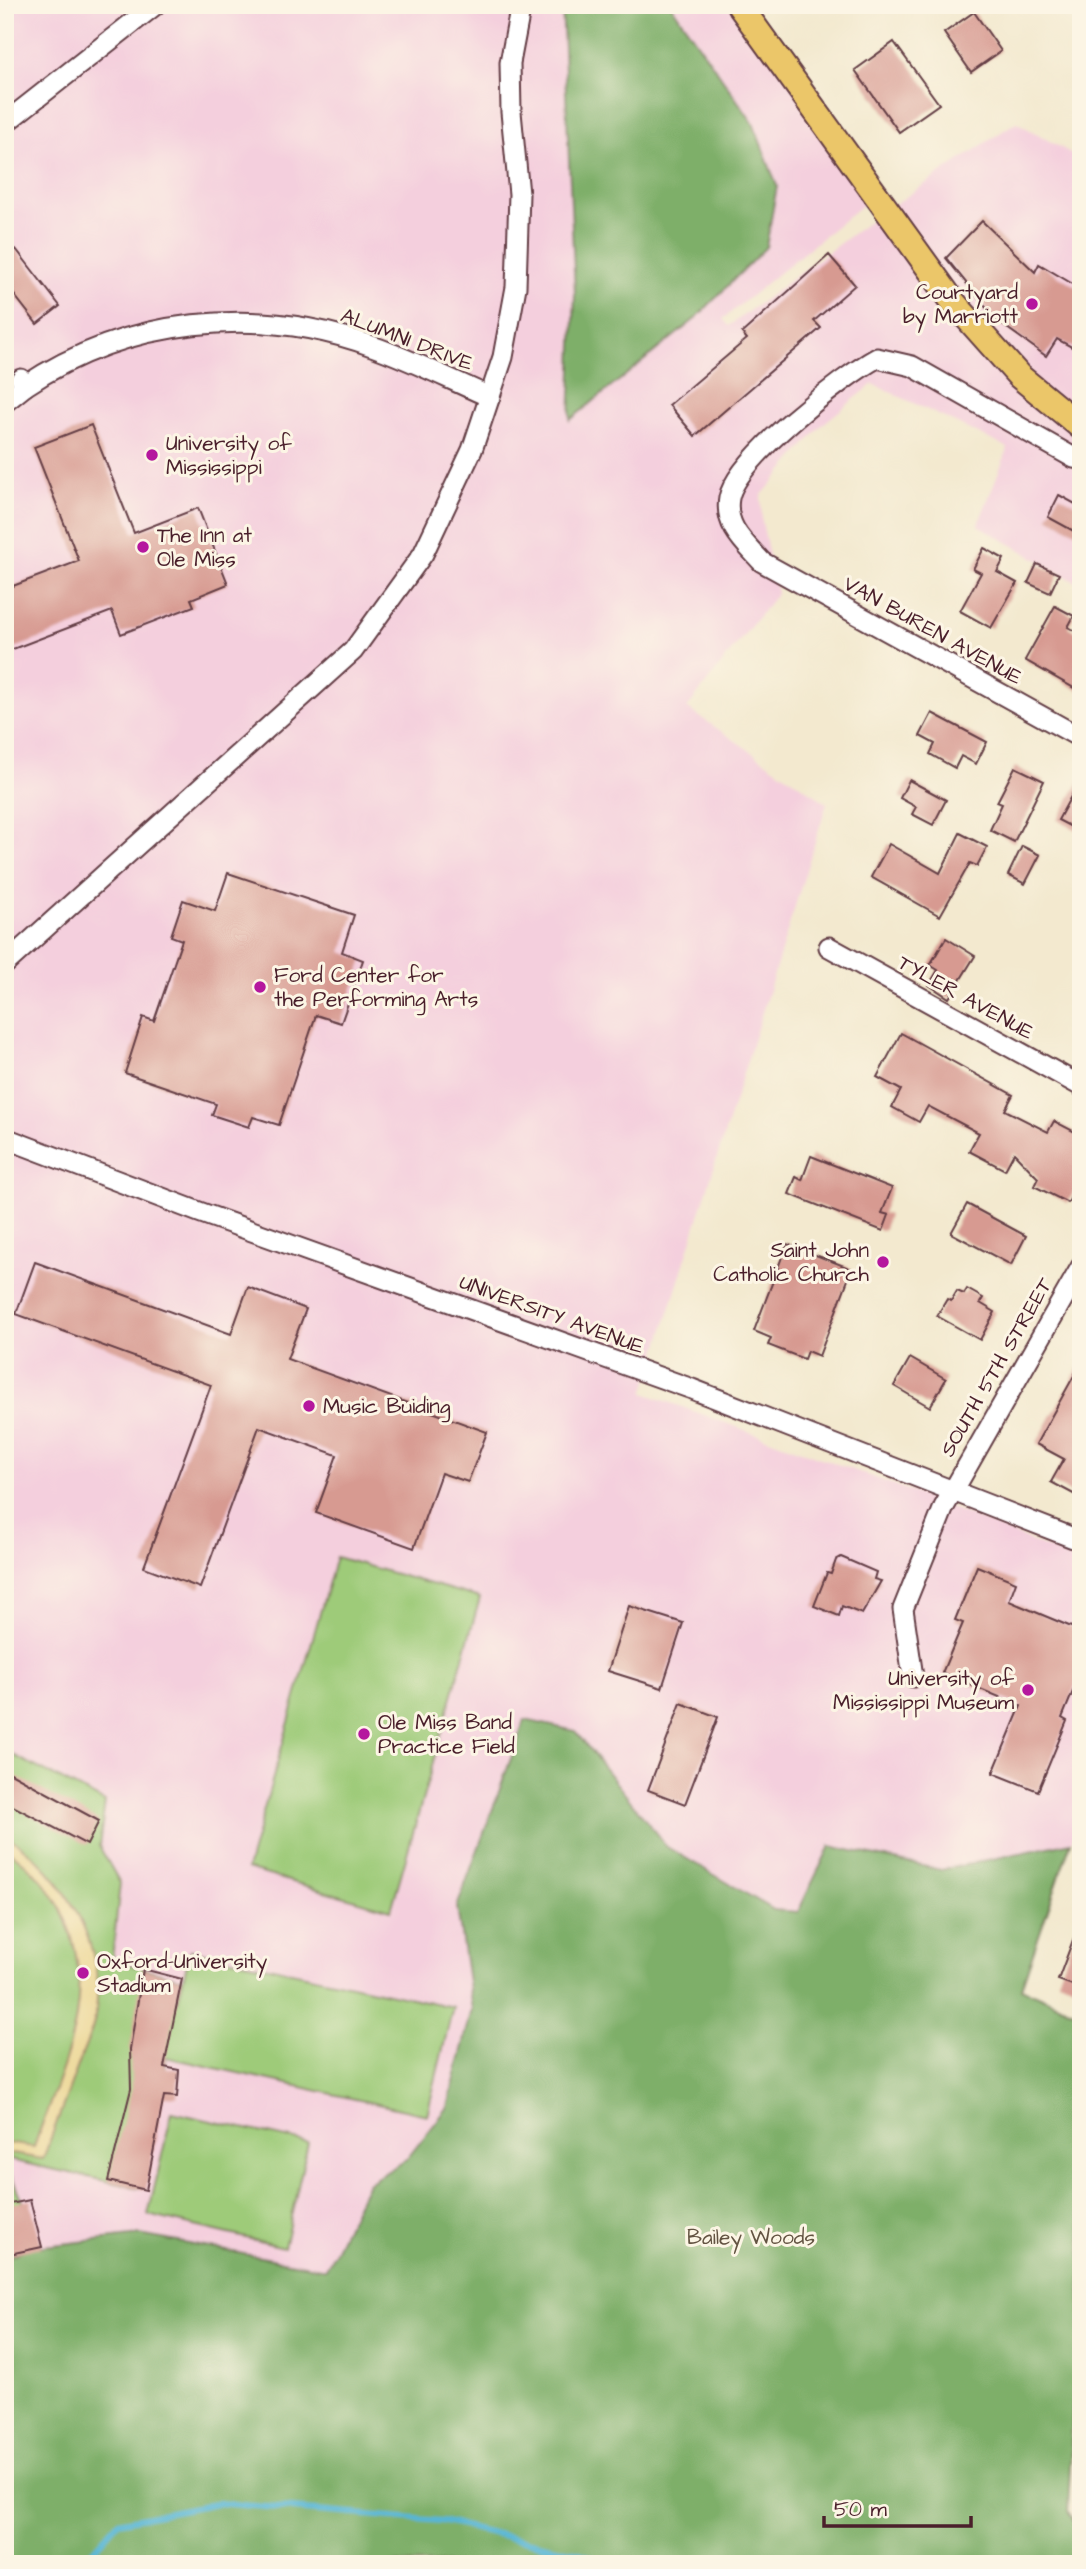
<svg xmlns="http://www.w3.org/2000/svg" width="1086" height="2569" font-family="'Architects Daughter',sans-serif">
<style>
.built{fill:#f4cfdd}
.green{fill:#9ecb79;stroke:#747552;stroke-width:2}
.forest{fill:#7eaf69;stroke:#64674a;stroke-width:2}
.sand{fill:#eeda9e;stroke:#9c7c64;stroke-width:2}
.lines{fill:none;stroke-linecap:round;stroke-linejoin:round}
.stream{stroke:#57b6d5;stroke-width:6}
.building{fill:#d79a91}
.minor-casing{stroke:#633d44;stroke-width:23}
.major-casing{stroke:#633d44;stroke-width:28}
.minor{stroke:#fff;stroke-width:19}
.major{stroke:#ebc669;stroke-width:24}
.poi-dot{fill:#b5179e;stroke:#fcf5e5;stroke-width:2.5}
.labels{text-anchor:middle;stroke-width:6;stroke-linejoin:round;paint-order:stroke}
.poi-label{font-size:21px;fill:#4a1f2b;stroke:#fcf5e5;text-anchor:start}
.street-label{font-size:21px;fill:#4a1f2b;stroke:#fcf5e5}
.park-label{font-size:21px;fill:#635342;stroke:#fcf5e5}
</style>
<rect width="100%" height="100%" fill="#fcf5e5"/>
<filter id="ink" filterUnits="userSpaceOnUse"><feTurbulence type="fractalNoise" baseFrequency=".0143" numOctaves="2"/><feDisplacementMap in="SourceGraphic" scale="14" xChannelSelector="R" yChannelSelector="G"/><feConvolveMatrix kernelMatrix="1 2 1 2 8 2 1 2 1" color-interpolation-filters="sRGB"/></filter>
<filter id="wash" filterUnits="userSpaceOnUse"><feTurbulence type="fractalNoise" baseFrequency=".00686" numOctaves="4" result="noise"/><feDisplacementMap in="SourceGraphic" scale="28" xChannelSelector="R" yChannelSelector="G"/><feGaussianBlur stdDeviation="1.57" result="paint"/><feColorMatrix in="noise" values="0 0 0 0 0 0 0 0 0 0 0 0 0 0 0 0 0 1.4 0 .05"/><feComposite in="paint" operator="in"/></filter>
<g filter="url(#wash)">
<rect width="100%" height="100%" fill="#f3e9cf"/>
<polygon class="built" points="5,5 749,5 868,200 723,319 729,326 859,229 1016,122 1081,159 1081,585 978,525 1008,448 873,384 823,424 761,496 762,522 777,593 687,708 827,803 644,1393 916,1493 1081,1562 1081,1821 1071,1842 941,1870 830,1846 798,1912 774,1910 667,1847 575,1732 457,1907 472,2009 448,2107 406,2160 368,2183 326,2269 140,2235 27,2248 5,2259"/>
<g class="green">
<polygon points="336,1557 480,1598 391,1910 247,1869"/>
<polygon points="5,1751 105,1802 99,1846 120,1883 112,1960 182,1979 178,2002 190,1950 453,2007 427,2115 166,2057 139,2188 5,2159"/>
<polygon points="172,2112 308,2143 284,2247 148,2215"/>
<polygon points="5,2162 42,2247 5,2255"/>
</g>
<g class="forest">
<polygon points="562,5 671,5 753,123 777,186 766,247 694,320 570,420 575,294"/>
<polygon points="525,1720 575,1731 667,1847 774,1910 798,1912 830,1846 941,1870 1071,1842 1021,1988 1081,2014 1081,2363 1074,2381 1068,2511 1081,2536 1081,2564 5,2564 5,2259 27,2248 140,2235 326,2269 368,2183 406,2160 448,2107 472,2009 457,1907"/>
</g>
<path class="sand" d="M5 1835C66 1872 110 1950 94 2022 91 2036 83 2050 79 2063 67 2095 55 2127 43 2159L5 2153V2143L34 2147C60 2071 99 2001 66 1921 54 1891 32 1866 5 1848Z"/>
<g class="lines">
<polyline class="stream" points="81,2564 118,2522 217,2503 441,2521 582,2554 611,2564"/>
</g>
<g id="blocks">
<g class="building">
<polygon points="974,12 1001,51 971,72 944,33"/>
<polygon points="894,42 939,104 899,132 855,70"/>
<polygon points="982,221 1035,272 1039,264 1081,289 1081,352 1057,339 1046,356 996,320 946,258"/>
<polygon points="16,249 60,306 37,324 5,283 5,258"/>
<polygon points="829,255 855,285 814,321 821,328 695,436 669,405 747,339 742,333"/>
<polygon points="91,425 134,533 198,508 228,584 191,599 194,606 121,634 112,611 5,652 5,589 79,561 34,447"/>
<polygon points="1059,495 1081,507 1081,535 1048,517"/>
<polygon points="984,548 1004,559 997,572 1017,583 991,628 960,611 981,573 973,569"/>
<polygon points="1037,564 1059,574 1050,593 1028,583"/>
<polygon points="1055,606 1074,616 1068,627 1081,634 1081,692 1025,660"/>
<polygon points="932,713 987,742 976,764 961,756 955,768 930,754 935,744 920,736"/>
<polygon points="1015,767 1044,781 1014,842 990,830 1002,804 997,802"/>
<polygon points="1081,778 1081,832 1058,820"/>
<polygon points="909,780 946,800 933,825 912,814 916,807 900,798"/>
<polygon points="960,833 987,847 977,866 970,863 940,916 871,877 889,844 940,873"/>
<polygon points="1022,846 1040,855 1025,884 1008,875"/>
<polygon points="228,873 354,915 342,952 363,960 341,1023 316,1015 279,1125 253,1117 249,1127 212,1115 216,1104 125,1073 143,1017 154,1021 182,940 171,936 183,900 215,911"/>
<polygon points="946,938 975,956 949,998 929,985 938,970 930,965"/>
<polygon points="901,1033 1013,1095 1005,1110 1048,1132 1054,1121 1081,1135 1081,1178 1068,1203 1034,1186 1038,1178 1014,1153 1005,1170 969,1151 979,1133 928,1106 919,1122 892,1107 901,1090 877,1077"/>
<polygon points="811,1156 892,1188 882,1213 889,1215 883,1231 789,1194 796,1177 802,1180"/>
<polygon points="967,1204 1026,1236 1011,1265 951,1233"/>
<polygon points="787,1244 852,1269 819,1356 807,1351 804,1359 768,1345 771,1338 754,1331"/>
<polygon points="35,1262 231,1334 248,1287 306,1309 287,1359 487,1432 468,1482 441,1473 414,1548 316,1513 337,1455 259,1427 200,1588 144,1567 211,1385 16,1314"/>
<polygon points="967,1289 983,1298 980,1303 995,1312 980,1340 937,1316 947,1299 951,1301 957,1291 964,1294"/>
<polygon points="910,1358 946,1379 930,1407 894,1386"/>
<polygon points="1081,1363 1081,1498 1051,1482 1064,1459 1036,1444"/>
<polygon points="841,1557 876,1572 874,1579 881,1581 862,1614 842,1606 839,1616 814,1606 827,1573 831,1574 836,1560"/>
<polygon points="977,1566 1016,1582 1009,1601 1081,1631 1081,1672 1062,1718 1067,1721 1038,1791 993,1773 1021,1706 942,1673 963,1623 955,1620"/>
<polygon points="629,1606 683,1623 662,1688 608,1671"/>
<polygon points="681,1703 718,1717 685,1804 648,1790"/>
<polygon points="5,1770 99,1821 87,1845 5,1802"/>
<polygon points="1079,1924 1081,1924 1081,1988 1058,1980"/>
<polygon points="143,1969 182,1979 164,2067 179,2070 177,2097 164,2096 146,2190 108,2181 131,2089 130,2049"/>
<polygon points="30,2200 42,2247 5,2255 5,2205"/>
</g>
</g>
</g>
<g filter="url(#ink)">
<use href="#blocks" fill-opacity="0" stroke="#633d44" stroke-width="2"/>
<g class="lines">
<g class="minor-casing">
<g id="minor">
<polyline points="5,123 155,5"/>
<path d="M21 379 25 386C126 318 258 304 372 346 412 360 451 380 490 397"/>
<polyline points="5,402 25,386"/>
<path d="M1081 459 1074 458 912 366 877 358C842 377 736 459 729 498 724 526 745 543 762 562L1081 738"/>
<polyline points="829,947 1081,1086"/>
<polyline points="5,964 353,651 423,554 472,450 503,357 516,287 519,194 511,112 510,63 521,5"/>
<polyline points="5,1138 199,1212 692,1389 1081,1541"/>
<polyline points="913,1677 903,1609 944,1507 1081,1267"/>
</g>
</g>
<g class="major-casing">
<polyline id="major" points="739,5 954,303 1019,376 1081,427"/>
</g>
<use href="#minor" class="minor"/>
<use href="#major" class="major"/>
</g>
</g>
<g class="poi-dot">
<circle cx="1032" cy="304" r="7"/>
<circle cx="152" cy="455" r="7"/>
<circle cx="143" cy="547" r="7"/>
<circle cx="260" cy="987" r="7"/>
<circle cx="883" cy="1262" r="7"/>
<circle cx="309" cy="1406" r="7"/>
<circle cx="1028" cy="1690" r="7"/>
<circle cx="364" cy="1734" r="7"/>
<circle cx="83" cy="1973" r="7"/>
</g>
<g class="labels">
<g class="poi-label">
<text x="1018" y="299" text-anchor="end">Courtyard<tspan x="1018" dy="24">by Marriott</tspan></text>
<text x="166" y="450">University of<tspan x="166" dy="24">Mississippi</tspan></text>
<text x="157" y="542">The Inn at<tspan x="157" dy="24">Ole Miss</tspan></text>
<text x="274" y="982">Ford Center for<tspan x="274" dy="24">the Performing Arts</tspan></text>
<text x="869" y="1257" text-anchor="end">Saint John<tspan x="869" dy="24">Catholic Church</tspan></text>
<text x="323" y="1413">Music Buiding</text>
<text x="1014" y="1685" text-anchor="end">University of<tspan x="1014" dy="24">Mississippi Museum</tspan></text>
<text x="378" y="1729">Ole Miss Band<tspan x="378" dy="24">Practice Field</tspan></text>
<text x="97" y="1968">Oxford-University<tspan x="97" dy="24">Stadium</tspan></text>
</g>
<g class="street-label">
<text transform="translate(407 339) rotate(21)" y="7">ALUMNI DRIVE</text>
<text transform="translate(933 630) rotate(29)" y="7">VAN BUREN AVENUE</text>
<text transform="translate(966 997) rotate(29)" y="7">TYLER AVENUE</text>
<text transform="translate(552 1314) rotate(20)" y="7">UNIVERSITY AVENUE</text>
<text transform="translate(996 1367) rotate(-60)" y="7">SOUTH 5TH STREET</text>
</g>
<g class="park-label">
<text x="751" y="2244">Bailey Woods</text>
</g>
</g>
<rect width="1086" height="2569" fill="none" stroke="#fcf5e5" stroke-width="28"/>
<path d="M824 2516v10h147v-10" fill="none" stroke="#4a1f2b" stroke-width="3.5"/>
<text x="834" y="2516" font-size="21" fill="#4a1f2b" stroke="#fcf5e5" stroke-width="5" paint-order="stroke">50 m</text>
</svg>
